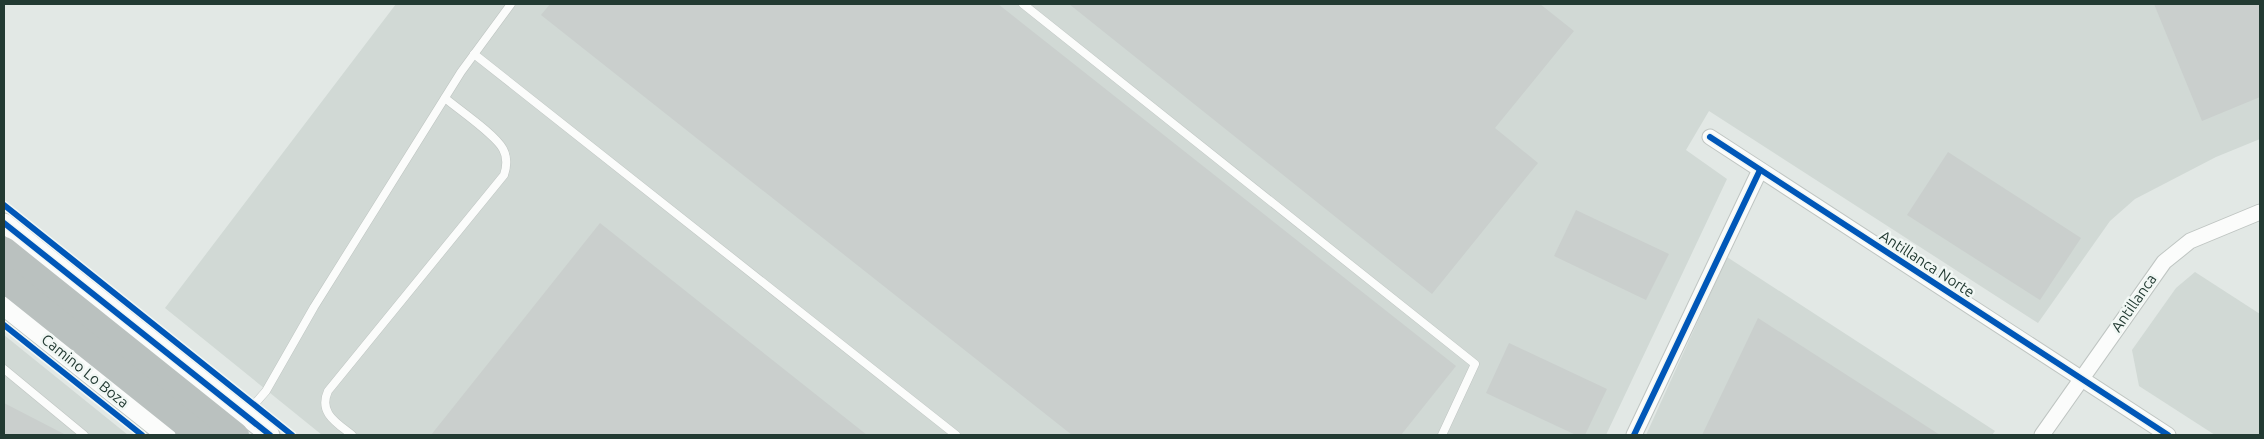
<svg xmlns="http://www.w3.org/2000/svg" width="2264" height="439" font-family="Ubuntu,sans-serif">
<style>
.built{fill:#d1d9d5}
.building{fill:#cacfcd}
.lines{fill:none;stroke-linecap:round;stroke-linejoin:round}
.service-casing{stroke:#bfc5c2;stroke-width:9}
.minor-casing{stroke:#bfc5c2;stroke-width:17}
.tertiary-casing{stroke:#bfc5c2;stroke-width:21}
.motorway-casing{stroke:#bcc4c1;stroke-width:28}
.service{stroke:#fbfcfb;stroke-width:8}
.minor{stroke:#fbfcfb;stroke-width:15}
.tertiary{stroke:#fbfcfb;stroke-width:19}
.motorway{stroke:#bac1bf;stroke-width:26}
.cycleway-casing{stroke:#f1f7f4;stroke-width:9}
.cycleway{stroke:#0057b8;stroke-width:6}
.labels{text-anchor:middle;stroke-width:5;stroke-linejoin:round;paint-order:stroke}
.street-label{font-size:15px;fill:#223a32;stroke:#f1f7f4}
</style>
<rect width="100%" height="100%" fill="#e2e8e5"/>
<g class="built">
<polygon points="396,4 2260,4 2260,139 2216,157 2135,199 2110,221 2038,323 1709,111 1686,150 1727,179 1606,435 322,435 165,308"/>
<polygon points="1727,257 1995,431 1992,435 1646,435"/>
<polygon points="2195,272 2260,314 2260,435 2215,435 2139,386 2132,350 2176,288"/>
<polygon points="4,335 128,435 4,435"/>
</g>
<g class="building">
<polygon points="550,4 998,4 1456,366 1401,435 1072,435 541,15"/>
<polygon points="1069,4 1540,4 1574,31 1495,128 1538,163 1432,294"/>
<polygon points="2154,4 2260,4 2260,97 2202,121"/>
<polygon points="1948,152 2081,238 2040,300 1907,215"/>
<polygon points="1576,210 1669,254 1646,300 1554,256"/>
<polygon points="600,223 867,435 431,435"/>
<polygon points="1758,318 1940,435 1702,435"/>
<polygon points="1509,343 1607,389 1585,435 1576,435 1486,393"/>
<polygon points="4,403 66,435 4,435"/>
</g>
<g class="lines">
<g class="service-casing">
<g id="service">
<polyline points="1023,4 1475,364 1442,435"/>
<polyline points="474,54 956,435"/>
<polyline points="4,369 84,435"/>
<polyline points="245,415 266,391 314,307 461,72 511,4"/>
<path d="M352 435C337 423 318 413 328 391L504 175C507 166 508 158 503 149 495 134 459 110 445 98"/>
</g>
</g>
<g class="minor-casing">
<g id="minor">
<polyline points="1710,137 2168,435"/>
<polyline points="1634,435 1760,170"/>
<polyline points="2042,435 2164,262 2190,241 2260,212"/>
</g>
</g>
<g class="tertiary-casing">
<g id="tertiary">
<polyline points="4,223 270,435"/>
<polyline points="4,306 166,435"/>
</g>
</g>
<g class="motorway-casing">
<g id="motorway">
<polyline points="4,250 235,435"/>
<polyline points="4,279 199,435"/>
</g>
</g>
<use href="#service" class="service"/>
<use href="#minor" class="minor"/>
<use href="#tertiary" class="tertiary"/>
<use href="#motorway" class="motorway"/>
<g class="cycleway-casing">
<g id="cycleway">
<polyline points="1710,137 2168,435"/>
<polyline points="4,205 292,435"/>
<polyline points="4,223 270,435"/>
<polyline points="4,325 142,435"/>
<polyline points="1634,435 1760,170"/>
</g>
</g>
<use href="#cycleway" class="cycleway"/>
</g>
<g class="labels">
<g class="street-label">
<text transform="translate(1927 264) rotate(33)" y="5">Antillanca Norte</text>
<text transform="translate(2134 303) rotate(-55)" y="5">Antillanca</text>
<text transform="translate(85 371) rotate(39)" y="5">Camino Lo Boza</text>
</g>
</g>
<rect width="2264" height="439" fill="none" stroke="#223a32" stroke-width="10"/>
</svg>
